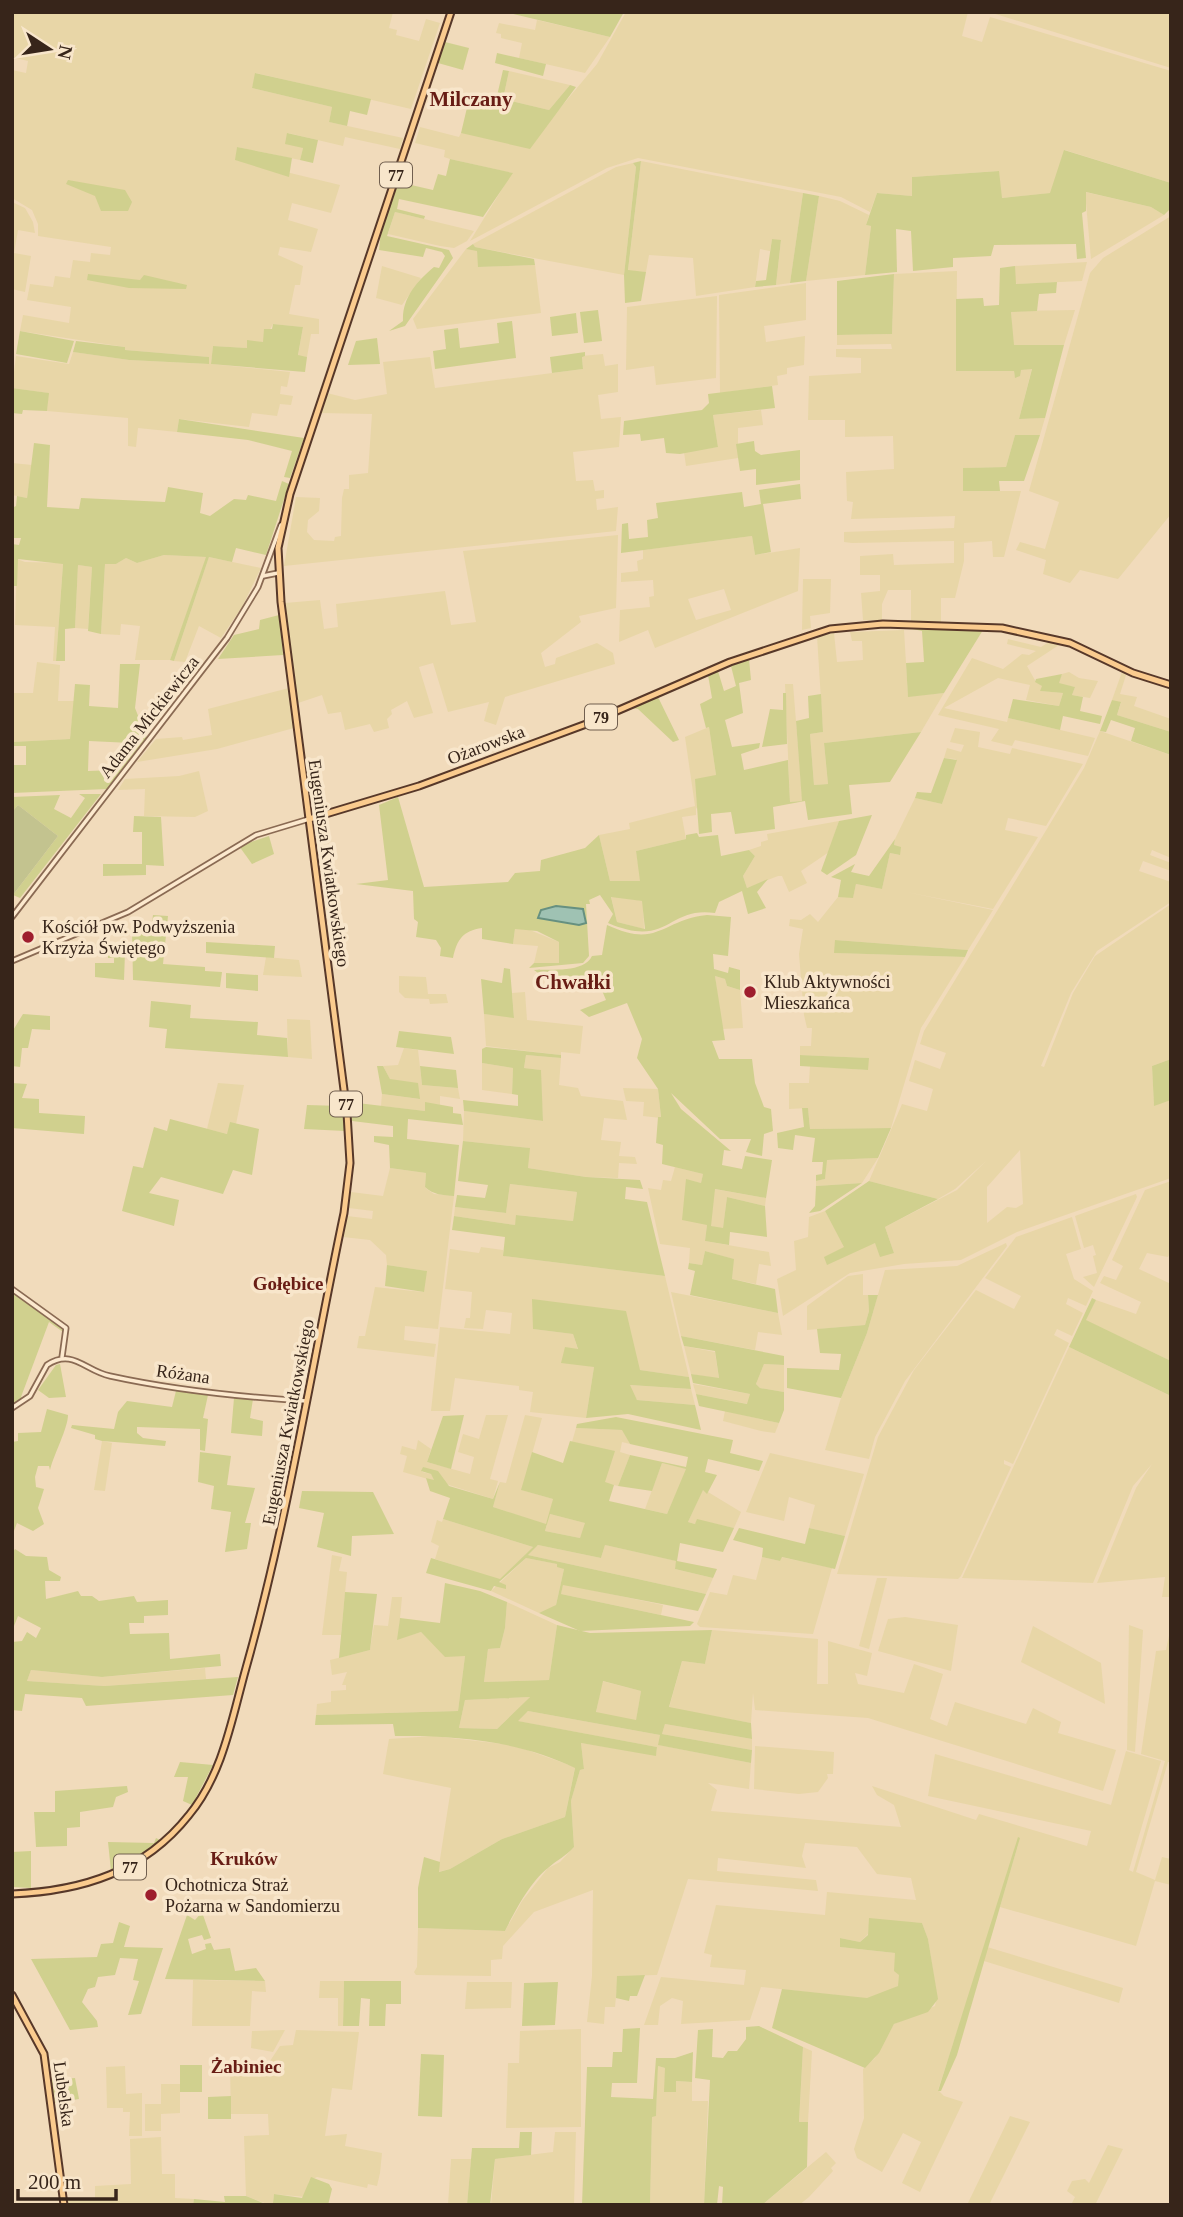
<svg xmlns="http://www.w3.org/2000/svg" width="1183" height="2217" font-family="Georgia,serif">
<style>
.farmland{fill:#e8d6a7;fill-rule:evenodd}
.green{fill:#d0d08e;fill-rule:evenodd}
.cemetery{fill:#c3c38f}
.water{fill:#9fc2b3;stroke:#669080;stroke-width:2}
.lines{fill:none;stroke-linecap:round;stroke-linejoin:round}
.minor-casing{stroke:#8a6a53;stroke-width:7}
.major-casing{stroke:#573829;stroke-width:9}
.minor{stroke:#fce9ce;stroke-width:3.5}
.major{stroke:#facb8e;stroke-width:5}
.poi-dot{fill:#9e1e2e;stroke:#f8e6cb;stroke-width:2.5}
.labels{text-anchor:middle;stroke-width:7;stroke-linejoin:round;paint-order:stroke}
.shield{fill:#f8e6cb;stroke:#715f4f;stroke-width:2}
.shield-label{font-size:16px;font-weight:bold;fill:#37251a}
.street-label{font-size:18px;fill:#37251a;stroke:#f8e6cb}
.poi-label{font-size:18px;fill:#37251a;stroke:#f8e6cb;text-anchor:start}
.neighbourhood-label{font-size:19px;font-weight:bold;fill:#681d15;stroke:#f8e6cb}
.quarter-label{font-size:21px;font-weight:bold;fill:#681d15;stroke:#f8e6cb}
</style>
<rect width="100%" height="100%" fill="#f1dbbb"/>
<g class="farmland">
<polygon points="13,12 393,12 389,28 397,30 396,35 419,41 426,19 440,23 411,109 256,73 252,88 332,107 329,122 403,138 400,149 345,137 343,146 288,133 303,148 300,160 237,147 236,160 340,185 331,213 292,203 288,220 318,229 311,252 280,247 278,255 303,266 300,285 295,285 289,314 319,319 319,334 311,334 307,357 298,356 303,327 273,324 263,342 247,348 213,346 211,364 290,372 287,387 281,386 280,394 293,396 291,405 280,404 277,416 252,413 249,427 179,419 177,432 138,428 136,447 128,446 128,418 47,411 48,393 12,388 16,356 69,364 73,352 129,360 208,364 209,357 125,350 125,347 20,331 23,315 69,323 71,307 27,300 30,284 53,287 55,276 70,278 73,260 90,262 91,253 110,255 111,247 38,236 38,224 32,210 12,198 12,70 26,73 28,61 12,57"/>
<polygon points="626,12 968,12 962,36 982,42 990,17 1171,71 1171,183 1065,150 1051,193 1001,198 998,171 912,177 912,196 877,193 870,212 841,197 638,158 607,168 470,241 512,173 450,159 444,157 445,150 415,143 420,127 459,137 461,133 551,119 597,64"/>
<polygon points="989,12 1171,12 1171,68"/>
<polygon points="537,20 610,37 585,73 519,58 522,43 501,38 501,34 496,33 499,23 535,30"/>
<polygon points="509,71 570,85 549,110 503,99"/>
<polygon points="641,161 803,193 790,283 776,285 781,241 772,239 770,251 760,249 755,287 696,296 693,258 649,255 646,272 628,271"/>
<polygon points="633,163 636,167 624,275 475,247 473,244 616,167"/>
<polygon points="1085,192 1151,207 1164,215 1091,259"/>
<polygon points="819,196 840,201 869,215 866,225 871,226 865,275 806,281"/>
<polygon points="12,202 25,208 33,222 35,233 18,230 14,253 31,256 25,292 12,289"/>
<polygon points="395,212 474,231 467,241 454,248 440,246 388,234"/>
<polygon points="1171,216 1171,514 1118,579 1080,570 1070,583 1043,574 1046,560 1016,550 1020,542 1045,549 1059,502 1029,491 1090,273 1103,258"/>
<polygon points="466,249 477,250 479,267 535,265 541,313 417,329 413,319"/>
<polygon points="1087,262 1082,281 1015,284 1015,266"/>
<polygon points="382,266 421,278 402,305 376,298"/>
<polygon points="957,271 956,371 1014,371 1015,377 1021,370 1032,368 1019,419 1045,418 1040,435 1015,435 1006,467 964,468 963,491 1021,491 1004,557 993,557 992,541 964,543 964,561 955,598 941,598 941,622 911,621 911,590 888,590 882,604 882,621 863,620 861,593 880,591 880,575 860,575 860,556 893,554 894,565 954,563 954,541 852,543 844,542 844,532 954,528 955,516 851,519 853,502 847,501 846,472 894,469 893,436 845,437 845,420 808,420 809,376 861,373 861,358 836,357 836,349 892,349 891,344 837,345 837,335 892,334 894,274"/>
<polygon points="806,283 806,320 764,326 766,342 805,336 804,365 787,368 787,374 777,376 778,385 720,393 719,295"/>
<polygon points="717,296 716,378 656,385 654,366 626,370 627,307"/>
<polygon points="1075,310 1064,345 1013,346 1011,311"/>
<polygon points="603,354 605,366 618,364 618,392 598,395 601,419 621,417 619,447 573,452 576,481 593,480 595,491 604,490 604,498 596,499 597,510 618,507 616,531 284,566 296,497 320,498 319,511 308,520 307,532 314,540 334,541 335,537 341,536 342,498 344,489 349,489 349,475 368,473 372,414 320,413 327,393 355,400 387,394 383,362 430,357 435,388 583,369 582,356"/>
<polygon points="761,410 763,425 738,428 738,458 686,466 684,452 718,447 713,415"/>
<polygon points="12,463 32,465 27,498 12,495"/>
<polygon points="618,535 616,608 579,616 581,622 541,653 545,667 555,664 556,658 597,643 613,653 615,664 505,697 496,725 484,721 489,702 448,712 433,663 419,667 433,713 414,718 407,701 391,710 392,714 387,719 389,728 374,732 370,724 345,730 341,712 328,714 322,695 298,703 285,603 320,600 324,629 338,627 336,604 445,591 451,625 476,622 463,551"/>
<path d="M752 536 755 555 800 548 798 591 655 648 648 630 619 642 620 610 650 607 649 597 654 596 653 580 621 582V573L638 571 637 561 643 559V550ZM724 589 731 610 696 620 688 599Z"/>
<polygon points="164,555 207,557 170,660 135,660 140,626 121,624 120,635 101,634 105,564 116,564 126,558 137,563"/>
<polygon points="209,557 261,568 242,607 221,638 199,626 185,662 174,661"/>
<polygon points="17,559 25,562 63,563 56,661 53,661 55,627 15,625"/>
<polygon points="78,565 92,567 88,629 75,628"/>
<polygon points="803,579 831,579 830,613 810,616 811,628 802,630"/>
<polygon points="904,630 908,696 944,693 921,732 824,743 828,784 814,785 810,734 823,732 817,636 834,633 837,662 863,660 862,641 852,641 850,632"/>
<polygon points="1008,639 1041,647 1049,642 1059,645 1027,666 1036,682 1043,686 1040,691 1063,693 1059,706 1026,700 1030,685 998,678 944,708 1007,722 1008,718 1095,738 1088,756 1015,740 1012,746 991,741 999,729 938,715 972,658 1003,669 1022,654 1029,655 1036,651 1007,644"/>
<polygon points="37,662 60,665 58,701 74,701 70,739 12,742 12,693 33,693"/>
<polygon points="1069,672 1079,678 1098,681 1090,698 1072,695 1075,687 1058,684 1062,674"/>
<polygon points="1122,672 1126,675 1120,694 1137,697 1134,706 1171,719 1171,732 1117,715 1121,703 1112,700"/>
<polygon points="785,684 793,684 802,796 802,801 790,802"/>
<polygon points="289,688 294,728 217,749 137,762 156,739 182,737 183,740 212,735 208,709"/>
<polygon points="709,727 716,775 696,809 696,815 682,817 686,839 636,851 641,881 610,881 599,835 630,829 629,823 695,806 685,737"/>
<polygon points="955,728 980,732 978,747 1010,754 1012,748 1083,764 1046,826 1008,818 1005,830 1038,837 993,909 906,892 993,910 968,950 835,940 835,953 965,957 921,1028 891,1128 810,1129 808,1108 789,1109 789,1083 809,1083 810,1066 867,1070 868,1058 800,1055 800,1046 811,1046 812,1028 807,1028 804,1015 799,954 803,929 789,926 790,919 801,920 810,914 818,922 838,897 853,897 856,884 882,889 890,853 899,855 894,845 895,839 915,798 942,804 956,759 944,758 947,748 961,752 964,745 950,742"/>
<path d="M1100 731 1171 755V858L1152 850 1150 855 1171 863V871L1143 861 1139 871 1171 882V902L1097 951 1071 993 1041 1066 1044 1067 1073 993 1095 956 1171 904V1059L1152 1066 1154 1105 1171 1100V1178L1017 1232 961 1260 904 1264 850 1273 783 1316 777 1279 796 1270 794 1241 808 1237 809 1217 825 1211 845 1247 875 1243 894 1253 885 1227 957 1190 986 1161 955 1189 938 1199 869 1181 902 1104 927 1111 933 1089 909 1081 915 1060 940 1069 946 1053 920 1044 924 1031 1084 768ZM1020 1150 1023 1204 1016 1208 1007 1207 987 1223V1187Z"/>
<polygon points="199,771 208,811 195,817 144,816 145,789 118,790 125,779 179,776"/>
<polygon points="839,821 829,852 801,871 807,883 789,892 782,876 778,876 747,888 743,876 755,856 749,850 761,846 761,842 768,840 767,834"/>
<polygon points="611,896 643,901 644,929 617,922"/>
<polygon points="525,928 559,942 559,963 534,963 538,946 513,944 515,929"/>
<polygon points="266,957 299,960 302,977 263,975"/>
<polygon points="399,976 426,977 428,994 446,994 448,1003 430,1004 429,999 405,998 399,992"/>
<polygon points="715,976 725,979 727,986 740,990 743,1028 722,1029"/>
<polygon points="525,992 527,1020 583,1026 580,1054 561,1052 561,1055 486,1046 484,1014 514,1017 512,993"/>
<polygon points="287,1019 310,1020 312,1059 288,1057"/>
<polygon points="404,1048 418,1050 422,1085 458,1088 460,1099 440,1096 440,1105 425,1103 425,1111 381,1106 382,1094 419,1099 390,1079 383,1066 398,1065"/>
<polygon points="526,1055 561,1058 559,1085 578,1088 581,1096 623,1101 627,1120 604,1118 601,1140 621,1142 619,1156 635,1157 637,1164 619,1163 618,1178 586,1177 528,1168 529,1148 463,1141 464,1111 543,1121 540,1070 524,1068"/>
<polygon points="482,1063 513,1068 512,1094 482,1090"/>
<polygon points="218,1083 244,1085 236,1124 227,1134 207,1129"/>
<polygon points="623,1088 658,1089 661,1118 643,1116 644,1102 626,1101"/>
<polygon points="878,1158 862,1183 816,1186 816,1181 825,1179 826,1160"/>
<polygon points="675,1167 703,1174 701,1183 687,1180 707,1225 705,1241 769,1252 771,1266 759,1264 756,1284 732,1279 733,1259 705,1251 702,1265 689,1263 690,1248 660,1244 648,1188 661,1190 663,1180 671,1181"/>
<polygon points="390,1168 426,1173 425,1187 428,1190 434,1194 454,1196 438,1329 405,1326 404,1340 436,1344 434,1357 357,1348 359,1336 365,1336 375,1287 423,1292 426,1271 387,1265 386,1255 370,1240 343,1237 347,1216 372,1219 373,1211 349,1208 351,1192 383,1196"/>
<polygon points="1171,1181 1171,1251 1168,1257 1147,1253 1139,1269 1171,1284 1171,1361 1085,1320 1096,1300 1136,1314 1141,1302 1100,1283 1104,1276 1116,1280 1123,1266 1112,1260 1145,1190"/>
<polygon points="510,1184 577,1192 573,1221 517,1215 515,1225 454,1216 455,1207 506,1213"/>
<polygon points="714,1189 766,1198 765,1206 727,1197 723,1229 710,1226"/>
<polygon points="1136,1194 1137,1197 1094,1287 1083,1277 1097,1273 1093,1256 1096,1255 1093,1245 1084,1248 1075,1216"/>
<polygon points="1072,1217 1081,1249 1066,1254 1074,1279 1093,1291 1086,1306 1068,1298 1066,1304 1083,1313 1072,1336 1057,1329 1054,1335 1069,1343 1013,1464 1004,1460 1004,1464 1011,1467 961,1576 958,1579 837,1574 878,1437 914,1370 976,1290 1014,1309 1021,1296 985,1278 1016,1237"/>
<polygon points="1006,1243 1007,1246 905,1381 875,1437 869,1459 825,1450 841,1398 867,1333 885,1270 957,1266"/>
<polygon points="481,1247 503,1250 504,1256 665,1276 689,1377 640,1370 533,1299 533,1329 573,1334 578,1350 594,1367 586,1418 530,1412 533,1392 519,1390 519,1386 455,1378 450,1411 431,1411 440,1327 510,1334 512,1313 486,1310 483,1329 464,1328 466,1318 470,1318 472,1292 445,1289 450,1249 479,1253"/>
<polygon points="863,1274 863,1295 868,1295 869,1311 865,1325 807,1330 807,1306 848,1276"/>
<polygon points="671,1292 778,1313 782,1335 758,1332 755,1350 681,1336"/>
<polygon points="684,1346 715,1352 719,1379 691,1374"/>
<polygon points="1069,1347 1171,1396 1171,1597 1162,1597 1165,1577 1097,1583 1136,1488 1152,1464 1133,1486 1093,1583 962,1578"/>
<polygon points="764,1364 784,1365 784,1392 760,1388 756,1384"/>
<polygon points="693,1384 750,1394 748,1404 696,1394"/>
<polygon points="629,1385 691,1389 695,1405 637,1400"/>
<polygon points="725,1411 779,1423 775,1433 761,1431 723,1421"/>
<polygon points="486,1415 508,1415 490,1479 498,1481 493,1499 449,1485 423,1467 422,1472 431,1474 435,1481 403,1472 407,1456 400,1454 402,1446 416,1450 418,1440 431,1449 427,1462 470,1474 474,1457 458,1452 463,1434 479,1439"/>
<polygon points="525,1415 542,1418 522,1490 553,1499 550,1514 586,1523 580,1538 545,1531 547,1525 493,1507 500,1482 506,1483"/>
<polygon points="576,1428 623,1430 630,1444 622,1442 620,1452 630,1455 618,1486 605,1483 592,1447 572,1442"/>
<polygon points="102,1441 112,1443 105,1491 94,1490"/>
<polygon points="770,1453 864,1474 845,1536 809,1528 815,1505 789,1497 784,1521 746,1512"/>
<polygon points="662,1463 687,1469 667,1514 645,1509"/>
<polygon points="703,1489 741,1512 734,1528 698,1520 695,1524 688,1522"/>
<polygon points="443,1519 533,1547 500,1580 435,1559 439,1546 431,1542 437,1520 442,1522"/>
<polygon points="538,1545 601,1558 605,1545 677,1561 675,1569 713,1578 706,1594 528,1555"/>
<polygon points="332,1555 342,1557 339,1571 347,1572 341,1635 322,1635"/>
<polygon points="762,1557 780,1561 781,1557 832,1568 813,1634 700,1627 697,1624 710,1592 727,1595 733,1575 756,1580"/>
<polygon points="526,1558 558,1564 564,1569 555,1609 539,1613 491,1591"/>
<polygon points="877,1578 887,1578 869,1649 859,1646"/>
<polygon points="563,1584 663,1605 661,1615 561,1594"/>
<polygon points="392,1597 402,1597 398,1639 421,1632 432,1643 465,1656 458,1711 316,1715 317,1704 331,1702 331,1691 346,1690 346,1685 342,1685 347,1672 332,1675 330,1660 370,1650 374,1625 388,1626"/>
<polygon points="507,1602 557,1625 549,1680 484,1682 488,1649 500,1648 505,1628"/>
<polygon points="905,1617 958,1625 951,1671 878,1651 888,1619"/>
<polygon points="1129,1625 1143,1630 1135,1752 1127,1750"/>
<polygon points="1033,1626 1101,1663 1105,1704 1021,1662"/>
<polygon points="1171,1626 1171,1762 1168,1762 1136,1872 1155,1880 1162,1857 1171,1859 1171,1885 1155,1881 1136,1946 1000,1907 1020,1838 938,2090 944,2096 963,2102 920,2192 902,2183 921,2142 903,2133 882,2172 857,2158 854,2149 864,2118 863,2069 875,2058 894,2024 935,2006 937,1996 928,1939 922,1923 870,1921 868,1934 860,1942 840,1938 840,1947 895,1953 902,1984 871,1999 761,1987 750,2020 681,2024 683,2001 672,1998 660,2006 658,2025 644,2025 661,1977 744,1985 746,1970 710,1967 712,1955 704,1953 716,1905 825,1915 827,1892 916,1900 911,1878 877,1874 857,1847 805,1843 802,1856 806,1868 718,1858 717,1871 816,1880 818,1891 688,1879 657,1975 618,1976 615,2007 605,2007 604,2024 587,2022 592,1976 593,1890 534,1912 503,1946 502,1959 491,1960 491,1976 416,1975 414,1972 417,1967 418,1928 505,1931 522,1901 548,1868 560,1862 574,1847 571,1801 580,1770 584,1769 581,1743 656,1755 657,1747 517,1721 528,1711 660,1735 659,1745 751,1763 749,1789 708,1783 717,1790 711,1811 901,1827 894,1805 877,1795 872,1786 976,1820 979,1814 1087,1846 1091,1831 928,1796 935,1754 1111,1805 1126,1751 1161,1761 1129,1870 1133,1872 1165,1761 1141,1754 1156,1651 1166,1650"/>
<polygon points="712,1630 818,1639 817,1684 828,1684 828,1641 872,1653 867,1676 855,1673 858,1684 904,1693 914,1664 943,1674 930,1719 947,1726 955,1702 1026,1724 1033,1708 1061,1722 1058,1733 1116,1750 1103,1791 868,1718 755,1710 753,1693 751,1723 669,1708 682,1661 705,1664"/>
<polygon points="205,1668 206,1679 104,1686 27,1681 31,1670 103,1677"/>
<polygon points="602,1681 641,1691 636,1721 596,1713"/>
<polygon points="530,1697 497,1729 459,1728 465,1700"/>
<polygon points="665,1724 752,1739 752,1750 662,1734"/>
<polygon points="433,1736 513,1745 575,1767 565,1817 502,1839 450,1869 438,1872 451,1788 383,1774 389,1739"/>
<polygon points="755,1746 834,1752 833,1774 827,1774 828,1778 818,1792 799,1794 754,1789"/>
<polygon points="987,1947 1123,1988 1119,2003 984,1961"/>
<polygon points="193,1980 265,1981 266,1992 252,1991 250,2026 192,2026"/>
<polygon points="320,1981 344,1981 343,2026 338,2026 338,1998 319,1998"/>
<polygon points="467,1982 512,1982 511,2008 465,2009"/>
<polygon points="581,2029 581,2127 506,2128 508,2063 519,2063 520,2031"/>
<polygon points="285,2030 273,2052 251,2048 252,2031"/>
<polygon points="296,2030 359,2032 352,2090 332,2088 325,2136 347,2134 345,2146 382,2153 380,2173 377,2186 368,2184 367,2188 317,2177 309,2181 305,2197 274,2194 273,2203 267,2204 246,2196 244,2136 269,2135 268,2114 231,2114 230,2067 266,2067 280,2046 293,2045"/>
<polygon points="803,2047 812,2051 808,2122 799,2123"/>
<polygon points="125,2066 126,2094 142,2093 142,2136 129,2136 130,2112 123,2112 123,2108 107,2108 106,2067"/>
<polygon points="658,2066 665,2068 675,2081 692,2082 692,2101 708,2101 704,2205 650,2205 652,2116 656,2115"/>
<polygon points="161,2084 180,2084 180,2113 161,2114 161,2131 145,2131 145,2104 161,2104"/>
<polygon points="1010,2116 1030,2122 989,2205 967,2205"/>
<polygon points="555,2132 576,2132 574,2205 491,2205 495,2159 553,2152"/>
<polygon points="161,2137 162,2174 175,2174 175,2198 194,2199 193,2205 68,2205 68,2200 95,2199 95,2186 131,2184 130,2139"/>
<polygon points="1108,2145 1123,2149 1095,2205 1071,2205 1075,2197 1067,2191 1072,2181 1085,2179 1089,2183"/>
<polygon points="826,2152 836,2163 831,2168 833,2171 809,2197 799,2205 762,2205"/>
<polygon points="451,2159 471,2159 467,2205 448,2205"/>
</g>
<g class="green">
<polygon points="505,12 624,12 610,37"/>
<polygon points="445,42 469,48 463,70 438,63"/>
<polygon points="497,53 546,64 543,76 495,63"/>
<polygon points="503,70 509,71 503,99 549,110 570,85 576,87 530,149 461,133 470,95 496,100"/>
<polygon points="255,73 371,99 367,115 350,111 347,126 329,122 332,107 252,88"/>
<polygon points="287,133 318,140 313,163 300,160 303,148 285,144"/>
<polygon points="237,147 292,158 289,177 235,160"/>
<polygon points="1064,150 1171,183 1171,208 1164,215 1151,207 1086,192 1086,211 1082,213 1086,258 1077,259 1076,244 994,245 991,256 953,258 953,267 913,271 911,231 896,229 897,272 865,275 871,226 866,225 877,193 912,196 912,177 999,171 1002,198 1050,193"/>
<path d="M450 159 513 173 483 217 399 199 397 209 425 216 424 219 395 212 387 236 449 250 453 258 405 326 389 331 403 321C402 298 417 281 434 267L439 268 445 256 442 252 426 248 423 257 379 250 381 231 398 182 433 190 438 174 446 176Z"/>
<polygon points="641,161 628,270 646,272 641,301 625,303 624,275 636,167 633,163"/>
<polygon points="68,180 125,190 132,202 128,211 101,211 95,196 66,184"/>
<polygon points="803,193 819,196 806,281 790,283"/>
<polygon points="772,239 781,240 776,285 755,287 756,281 766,280"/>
<polygon points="473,244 475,247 534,259 535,265 478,267 477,251 466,249"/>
<polygon points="1015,266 1016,284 1057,282 1056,293 1039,294 1037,311 1011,312 1014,345 1064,345 1045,418 1019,419 1032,369 1021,370 1020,376 1015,378 1014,371 956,371 956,299 983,298 984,306 999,305 1000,268"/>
<polygon points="88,274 140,280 144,275 187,285 186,289 129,288 87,280"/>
<polygon points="894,274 892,334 837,335 837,281"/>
<polygon points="598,310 602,341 584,343 580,312"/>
<polygon points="576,313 578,333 552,336 550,317"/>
<polygon points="512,321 516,358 435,369 433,351 446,349 444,330 458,328 460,348 499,343 497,323"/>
<polygon points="273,324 303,327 298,355 307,357 305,372 211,364 213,346 247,348 247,340 263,342 264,329 272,329"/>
<polygon points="20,331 74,341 67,363 16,354"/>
<polygon points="377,338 380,364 348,365 356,341"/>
<polygon points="76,341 125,347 125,350 209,357 209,364 129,360 73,352"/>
<polygon points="585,352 585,356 582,357 583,369 552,373 550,357"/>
<polygon points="772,386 775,408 713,415 718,447 680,454 666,453 664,438 641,441 640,434 623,435 624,421 702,410 709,403 708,394"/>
<polygon points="12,388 49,393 47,411 23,410 22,414 12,413"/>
<polygon points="179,419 304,438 290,478 284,477 292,451 248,440 177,432"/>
<polygon points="1015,435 1040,435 1024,481 999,481 1000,491 963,491 963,468 1006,467"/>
<polygon points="754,441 755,451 761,455 800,450 800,480 756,485 756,469 740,471 736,444"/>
<polygon points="34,443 50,445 47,507 79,509 81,498 165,502 168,487 203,493 200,513 210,516 234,499 246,500 248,495 276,501 282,481 289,484 266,555 236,548 232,562 209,557 174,661 170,660 206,557 164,555 137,563 126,558 116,564 105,564 101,634 88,631 92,567 78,565 75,628 65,629 65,661 56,661 63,564 18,559 17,586 12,586 12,544 19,545 21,538 12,538 12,508 16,506 17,496 27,498"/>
<polygon points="800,484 801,499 763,504 771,552 755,555 752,536 621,553 622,524 628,523 629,539 648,537 647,520 658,518 656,503 742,492 744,507 761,504 759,490"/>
<polygon points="279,615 283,655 218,659 234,635 259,629 260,620"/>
<polygon points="908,628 983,630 944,693 908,697 906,663 924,662 922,631"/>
<polygon points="749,659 751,680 739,683 743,713 725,720 732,747 760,743 759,748 741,754 744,770 788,760 790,802 802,801 796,721 809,718 808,696 821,694 823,732 810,734 814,785 828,784 824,743 921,732 890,782 849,785 852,814 808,820 805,801 773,807 775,829 735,834 731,812 711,814 712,832 699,834 695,779 716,775 709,727 706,728 700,704 712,698 708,675 718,671 724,691 736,686 731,666"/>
<path d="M120 664H140L135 708 147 738 107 789 12 793V765H26V746H12V742L70 739 75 684 90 685 89 706 118 708ZM89 741 131 743 114 770 88 771Z"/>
<polygon points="1062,674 1059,683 1075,687 1072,695 1083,697 1080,711 1102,716 1100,724 1063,716 1060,730 1008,718 1013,699 1059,706 1063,693 1040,691 1042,686 1035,682 1036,679"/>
<polygon points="783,693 786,693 787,744 762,747 770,709 783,710"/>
<polygon points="657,695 679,740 673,742 638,709 632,708"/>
<polygon points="1112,700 1121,702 1117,715 1171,732 1171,755 1131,741 1135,728 1111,720 1106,732 1100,731"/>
<polygon points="944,758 957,760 942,804 915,798 917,792 931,793"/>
<polygon points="79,794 101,794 20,898 13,895 58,836 18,805 12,812 12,797 60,795 54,809 71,818 85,798"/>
<path d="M398 797 424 887 508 882 515 873 540 871 541 860 585 848 599 835 610 881H640L636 851 686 839V835L697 833 699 837 718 835 721 856 749 850 755 856 743 876 747 888 768 879 757 892 766 908 748 914 742 891 719 902 715 913C667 906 669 949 608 923L613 914 600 895 589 900 590 904H586L589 956 583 963 529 968 534 963H559V942L537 931 515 929 513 944 482 939V928C463 931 457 939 453 958L440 956 441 948 436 940 416 937 418 922 414 919 413 891 356 884 388 880 379 805ZM611 897 642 901 645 929 617 922Z"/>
<polygon points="872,815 856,855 827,875 821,871 839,821"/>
<polygon points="134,816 161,817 164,866 146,865 146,875 103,876 103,864 142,864 142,832 133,832"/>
<polygon points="269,836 274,854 252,864 239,846"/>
<polygon points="895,839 894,845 901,847 900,855 890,853 882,889 856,884 853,898 838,897 841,880 831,877 855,864 851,872 869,876"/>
<polygon points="153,915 168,916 163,964 205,967 205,971 222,972 220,987 133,980 132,930 151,931"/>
<path d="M707 915 731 917 728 956 713 954 714 969 728 973 729 967 740 970V990L727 986 725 979 715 976 725 1040 712 1041 719 1059H752L755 1083 764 1107 771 1109 773 1131 764 1134 762 1156 746 1152 751 1139H720L671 1093 681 1109 731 1151 724 1150 722 1165 742 1169 745 1156 772 1160 766 1198 715 1189 711 1226 723 1228 727 1197 765 1206 767 1237 730 1232 729 1245 705 1241 707 1225 682 1220 686 1179 701 1183 703 1174 662 1164 663 1145 656 1143 658 1117H661L658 1089 637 1058 642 1039 627 1003 589 1017 580 1010 606 1000 595 974 549 981 534 970C551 969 584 973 592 956L602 955 607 925C659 949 661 920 707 915Z"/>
<polygon points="835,940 968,950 965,957 834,953"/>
<polygon points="206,942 275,946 274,958 206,953"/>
<polygon points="108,951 125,953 124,980 95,977 95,963 114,963 114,958 108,958"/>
<polygon points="504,968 510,969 514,1018 484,1014 481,979 502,983"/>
<polygon points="226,973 258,975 258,991 226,988"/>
<polygon points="151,1001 191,1005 190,1018 258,1022 257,1035 287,1038 288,1057 165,1048 167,1029 149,1027"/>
<polygon points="23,1014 50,1016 50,1030 32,1029 28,1048 22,1048 20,1067 12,1066 12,1032"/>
<polygon points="399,1031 451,1037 454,1054 396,1047"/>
<polygon points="486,1047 561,1055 561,1058 526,1055 524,1068 541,1070 543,1121 464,1111 463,1100 518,1106 518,1095 512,1094 513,1068 482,1063 482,1049"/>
<polygon points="800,1055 869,1058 868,1070 800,1066"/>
<polygon points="1171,1059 1171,1100 1154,1106 1152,1066"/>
<polygon points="377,1066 383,1066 390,1079 418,1083 420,1099 382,1094"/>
<polygon points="420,1066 456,1070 458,1088 422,1085"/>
<polygon points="12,1083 27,1084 22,1098 39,1099 39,1113 85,1116 84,1134 12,1128"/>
<path d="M349 1102 425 1111V1102L453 1107V1113L461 1114 463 1125 408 1119 407 1139 459 1145 454 1196C442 1195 434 1195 425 1187L426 1173 390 1168 389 1145 374 1142V1136L393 1137V1126L352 1121Z"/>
<polygon points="307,1105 342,1106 345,1131 304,1129"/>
<polygon points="802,1108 808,1108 810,1129 891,1128 878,1158 827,1160 825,1179 816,1181 816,1175 822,1174 823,1162 812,1162 815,1138 795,1135 793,1150 778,1148 777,1133 804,1127"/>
<polygon points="170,1119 227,1134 230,1122 259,1129 252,1175 233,1170 223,1194 161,1177 149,1193 179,1200 174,1226 122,1211 133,1166 143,1168 154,1127 167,1131"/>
<polygon points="463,1141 530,1148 528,1168 586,1177 640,1180 643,1189 626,1187 625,1199 647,1202 665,1276 503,1256 505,1237 452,1230 454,1216 515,1225 516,1215 573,1221 577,1192 510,1184 506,1213 455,1207 457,1195 485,1198 488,1185 458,1181"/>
<polygon points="869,1181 938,1199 885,1227 894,1253 880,1257 875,1243 827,1265 824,1257 844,1247 825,1211"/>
<polygon points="862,1183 820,1211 809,1213 815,1206 816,1186"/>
<polygon points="705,1251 734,1259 732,1279 775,1289 778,1313 690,1295 695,1271 688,1269 689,1263 702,1265"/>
<polygon points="387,1265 427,1271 424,1292 385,1286"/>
<polygon points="12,1291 64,1329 63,1332 49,1322 21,1397 24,1399 12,1406"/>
<polygon points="868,1295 878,1295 867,1333 841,1398 787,1388 787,1368 839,1370 841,1354 820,1353 817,1329 865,1325 869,1311"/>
<polygon points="1092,1298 1096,1300 1086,1320 1171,1361 1171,1396 1069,1347"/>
<polygon points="532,1299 626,1311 640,1370 689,1377 691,1389 630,1385 637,1400 695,1405 701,1430 628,1414 586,1418 594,1367 561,1363 565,1347 578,1349 573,1334 533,1329"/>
<polygon points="681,1336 784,1356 784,1365 764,1364 756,1384 760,1388 784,1392 784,1410 779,1423 699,1406 696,1394 747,1404 750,1394 693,1383 691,1374 719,1378 715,1351 684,1346"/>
<polygon points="60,1364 66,1397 49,1398 38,1390 56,1365"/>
<polygon points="176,1391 208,1395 203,1418 208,1419 205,1451 200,1450 200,1429 137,1427 137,1433 143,1438 166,1441 165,1446 102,1441 95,1439 95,1435 71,1428 72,1425 114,1429 118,1412 127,1401 172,1407"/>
<polygon points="234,1398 253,1399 250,1418 263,1421 262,1436 231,1433"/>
<path d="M47 1409 68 1415C68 1428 54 1454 50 1470L49 1466H38L35 1477 36 1487 44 1489 38 1508 44 1524 33 1531 17 1523 12 1536V1442L18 1441V1433L41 1432Z"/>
<polygon points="464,1415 451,1469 427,1462 443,1416"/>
<path d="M616 1417 733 1440 730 1453 763 1461 759 1471 708 1459 705 1472 717 1475 707 1494 703 1490 688 1522 695 1524 697 1519 734 1528 723 1552 680 1543 677 1561 717 1569 713 1578 675 1569 676 1561 605 1545 601 1558 538 1545 528 1555 706 1594 698 1611 563 1585 561 1594 694 1622 690 1626 580 1631 539 1613 556 1605 564 1569 557 1567V1564L526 1558 499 1582 506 1585V1589L494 1586 491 1591 426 1573 431 1558 500 1579 533 1547 443 1519 450 1498 430 1491 426 1478 434 1480 431 1474 421 1471 423 1467 438 1471 449 1486 493 1499 500 1482 493 1507 546 1524 553 1499 521 1490 532 1452 563 1463 570 1441 615 1451 605 1482 614 1485 609 1501 667 1514 686 1469 662 1463 652 1491 618 1486 630 1455 686 1467 688 1457 630 1444 622 1430 576 1428 577 1424ZM550 1514 585 1523 580 1538 545 1531Z"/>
<polygon points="200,1452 231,1456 227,1485 255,1488 245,1523 251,1523 247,1549 225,1552 231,1512 211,1509 214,1486 198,1482"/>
<polygon points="302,1491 373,1492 394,1534 352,1536 351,1556 317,1547 324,1513 299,1508"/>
<polygon points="739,1528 805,1544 809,1528 845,1536 835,1569 782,1557 780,1561 762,1557 763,1548 733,1540"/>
<polygon points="15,1549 26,1556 47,1557 49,1570 61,1577 60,1581 45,1581 46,1599 78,1591 81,1596 92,1596 99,1601 134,1596 137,1602 168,1600 168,1615 144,1616 144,1623 129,1623 130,1634 169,1633 170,1659 220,1654 221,1666 102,1677 31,1670 27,1681 104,1686 238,1677 233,1695 86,1706 82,1698 25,1694 22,1711 12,1710 12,1642 22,1641 27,1632 36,1638 41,1628 18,1616 12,1631 12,1554"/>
<path d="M445 1583 480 1591 507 1602 505 1628 500 1648 488 1649 484 1682 549 1680 557 1625 590 1633 712 1630 705 1664 682 1661 669 1707 751 1723 752 1739 665 1724 662 1734 752 1750 751 1763 658 1745 660 1735 528 1711 518 1721 657 1747 656 1756 581 1743 584 1769 580 1770 571 1801 574 1847C566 1856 557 1860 548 1868 530 1882 515 1911 505 1931L418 1928V1888L424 1857 440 1862 439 1872 450 1869 502 1839 565 1817 575 1768C520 1741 455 1735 395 1736L393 1724 315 1725 316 1715 458 1711 465 1656 445 1657 421 1632 397 1640 400 1618 440 1623ZM603 1681 641 1691 636 1720 596 1712ZM530 1697 497 1729 459 1728 465 1700Z"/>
<polygon points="345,1592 377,1594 370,1650 339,1658"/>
<polygon points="180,1762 213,1765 192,1805 183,1801 188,1777 174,1777"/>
<polygon points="127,1786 128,1792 116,1797 113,1807 80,1812 80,1827 67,1828 67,1846 36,1847 34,1812 55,1812 55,1791"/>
<polygon points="1018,1837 1020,1838 957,2055 941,2091 938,2091"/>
<polygon points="156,1838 160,1840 147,1851 111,1871 108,1842 154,1843"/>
<polygon points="31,1851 31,1888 14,1887 12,1852"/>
<polygon points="202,1912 211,1938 204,1940 202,1935 188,1939 192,1954 206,1949 205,1944 211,1943 214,1950 230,1948 235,1971 256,1968 265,1981 165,1979 187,1915 195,1920"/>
<polygon points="869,1918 922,1923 928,1939 938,1999 928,2012 894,2024 879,2053 865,2068 772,2028 782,1989 867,1998 898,1986 899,1975 894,1971 895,1953 840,1947 840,1938 860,1942 868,1935"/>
<polygon points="119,1922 130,1926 124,1947 163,1948 141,2014 128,2015 139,1981 133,1980 138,1959 120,1958 115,1975 98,1977 95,1987 88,1989 82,2002 97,2021 98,2027 70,2030 31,1959 97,1957 101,1944 113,1943"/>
<polygon points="645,1975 637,1996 630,1996 629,2001 616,1998 617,1976"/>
<polygon points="344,1981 401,1981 401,2004 386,2004 385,2026 369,2026 370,1999 361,1998 359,2026 343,2026"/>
<polygon points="558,1982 555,2025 522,2026 524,1983"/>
<polygon points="759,2026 803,2047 799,2122 808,2122 807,2167 762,2205 722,2205 723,2187 719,2186 717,2205 704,2205 710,2080 695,2078 698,2030 713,2029 712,2057 723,2058 728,2051 737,2051 746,2039 746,2027"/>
<polygon points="640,2028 637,2083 612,2083 611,2097 653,2099 656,2058 675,2058 693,2052 692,2082 676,2081 676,2092 664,2092 665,2068 658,2066 656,2116 652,2117 650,2205 582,2205 587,2067 612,2067 613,2052 622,2052 623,2029"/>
<polygon points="421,2054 444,2055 442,2117 418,2116"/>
<rect x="180" y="2065" width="22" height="27"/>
<polygon points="75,2078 79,2099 55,2103 51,2080"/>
<polygon points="231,2096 231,2119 208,2119 208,2097"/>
<polygon points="520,2132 532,2132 531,2155 495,2159 490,2205 467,2205 472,2148 519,2148"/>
<polygon points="311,2177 329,2184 332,2189 328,2205 193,2205 194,2199 225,2202 224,2196 246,2196 263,2203 273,2203 274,2194 302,2198"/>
</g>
<polygon class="cemetery" points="18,805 58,836 13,895 12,812"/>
<polygon class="water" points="556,906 583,909 586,923 579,925 538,918 541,910"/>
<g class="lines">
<g class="minor-casing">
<g id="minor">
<polyline points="263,576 278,573"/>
<polyline points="12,917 227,638 258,587 281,525"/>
<polyline points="12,961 128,912 256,835 309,819"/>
<polyline points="12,1289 66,1328 62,1357"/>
<path d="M12 1408 30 1396 47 1365C73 1348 85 1371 110 1376 174 1390 241 1397 306 1401"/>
</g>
</g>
<g class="major-casing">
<g id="major">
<polyline points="309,819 419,786 589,723 730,662 830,629 883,624 1002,628 1070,643 1133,673 1171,685"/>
<path d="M12 1894C82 1891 144 1872 189 1815 223 1774 232 1718 246 1668 288 1519 312 1365 344 1213L350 1163 347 1113 281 602 278 548 290 494 451 12"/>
<polyline points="12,1995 44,2054 64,2205"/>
</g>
</g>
<use href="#minor" class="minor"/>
<use href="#major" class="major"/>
</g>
<g class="poi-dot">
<circle cx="28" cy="937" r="7"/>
<circle cx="750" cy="992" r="7"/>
<circle cx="151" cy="1895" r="7"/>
</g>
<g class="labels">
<g class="shield">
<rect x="380" y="162.5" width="32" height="25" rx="5"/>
<rect x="585" y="704.5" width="32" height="25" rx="5"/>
<rect x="330" y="1091.5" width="32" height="25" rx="5"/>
<rect x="114" y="1854.5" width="32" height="25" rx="5"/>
</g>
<g class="shield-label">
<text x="396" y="181">77</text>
<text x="601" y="723">79</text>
<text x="346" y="1110">77</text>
<text x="130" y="1873">77</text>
</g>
<g class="street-label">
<text transform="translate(149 717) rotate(-52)" y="6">Adama Mickiewicza</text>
<text transform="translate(486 745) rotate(-21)" y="6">Ożarowska</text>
<text transform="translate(329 863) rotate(82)" y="6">Eugeniusza Kwiatkowskiego</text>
<text transform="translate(183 1374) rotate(8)" y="6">Różana</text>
<text transform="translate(288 1422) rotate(-79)" y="6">Eugeniusza Kwiatkowskiego</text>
<text transform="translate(64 2094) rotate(82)" y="6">Lubelska</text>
</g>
<g class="poi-label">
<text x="42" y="933">Kościół pw. Podwyższenia<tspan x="42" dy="21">Krzyża Świętego</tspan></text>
<text x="764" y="988">Klub Aktywności<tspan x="764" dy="21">Mieszkańca</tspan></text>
<text x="165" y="1891">Ochotnicza Straż<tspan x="165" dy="21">Pożarna w Sandomierzu</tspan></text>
</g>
<g class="neighbourhood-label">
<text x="288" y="1290">Gołębice</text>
<text x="244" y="1865">Kruków</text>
<text x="246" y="2073">Żabiniec</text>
</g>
<g class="quarter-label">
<text x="471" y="106">Milczany</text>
<text x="573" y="989">Chwałki</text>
</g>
</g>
<rect width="1183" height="2217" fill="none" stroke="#37251a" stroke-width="28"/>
<g transform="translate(49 49) rotate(102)" stroke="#f8e6cb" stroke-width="5" paint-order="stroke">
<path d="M0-5L12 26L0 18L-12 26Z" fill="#37251a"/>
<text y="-10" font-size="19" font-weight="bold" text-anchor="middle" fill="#37251a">N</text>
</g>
<path d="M18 2189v10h98v-10" fill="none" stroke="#37251a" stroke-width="3.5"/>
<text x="28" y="2189" font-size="21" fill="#37251a" stroke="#f8e6cb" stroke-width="5" paint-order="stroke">200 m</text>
</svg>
